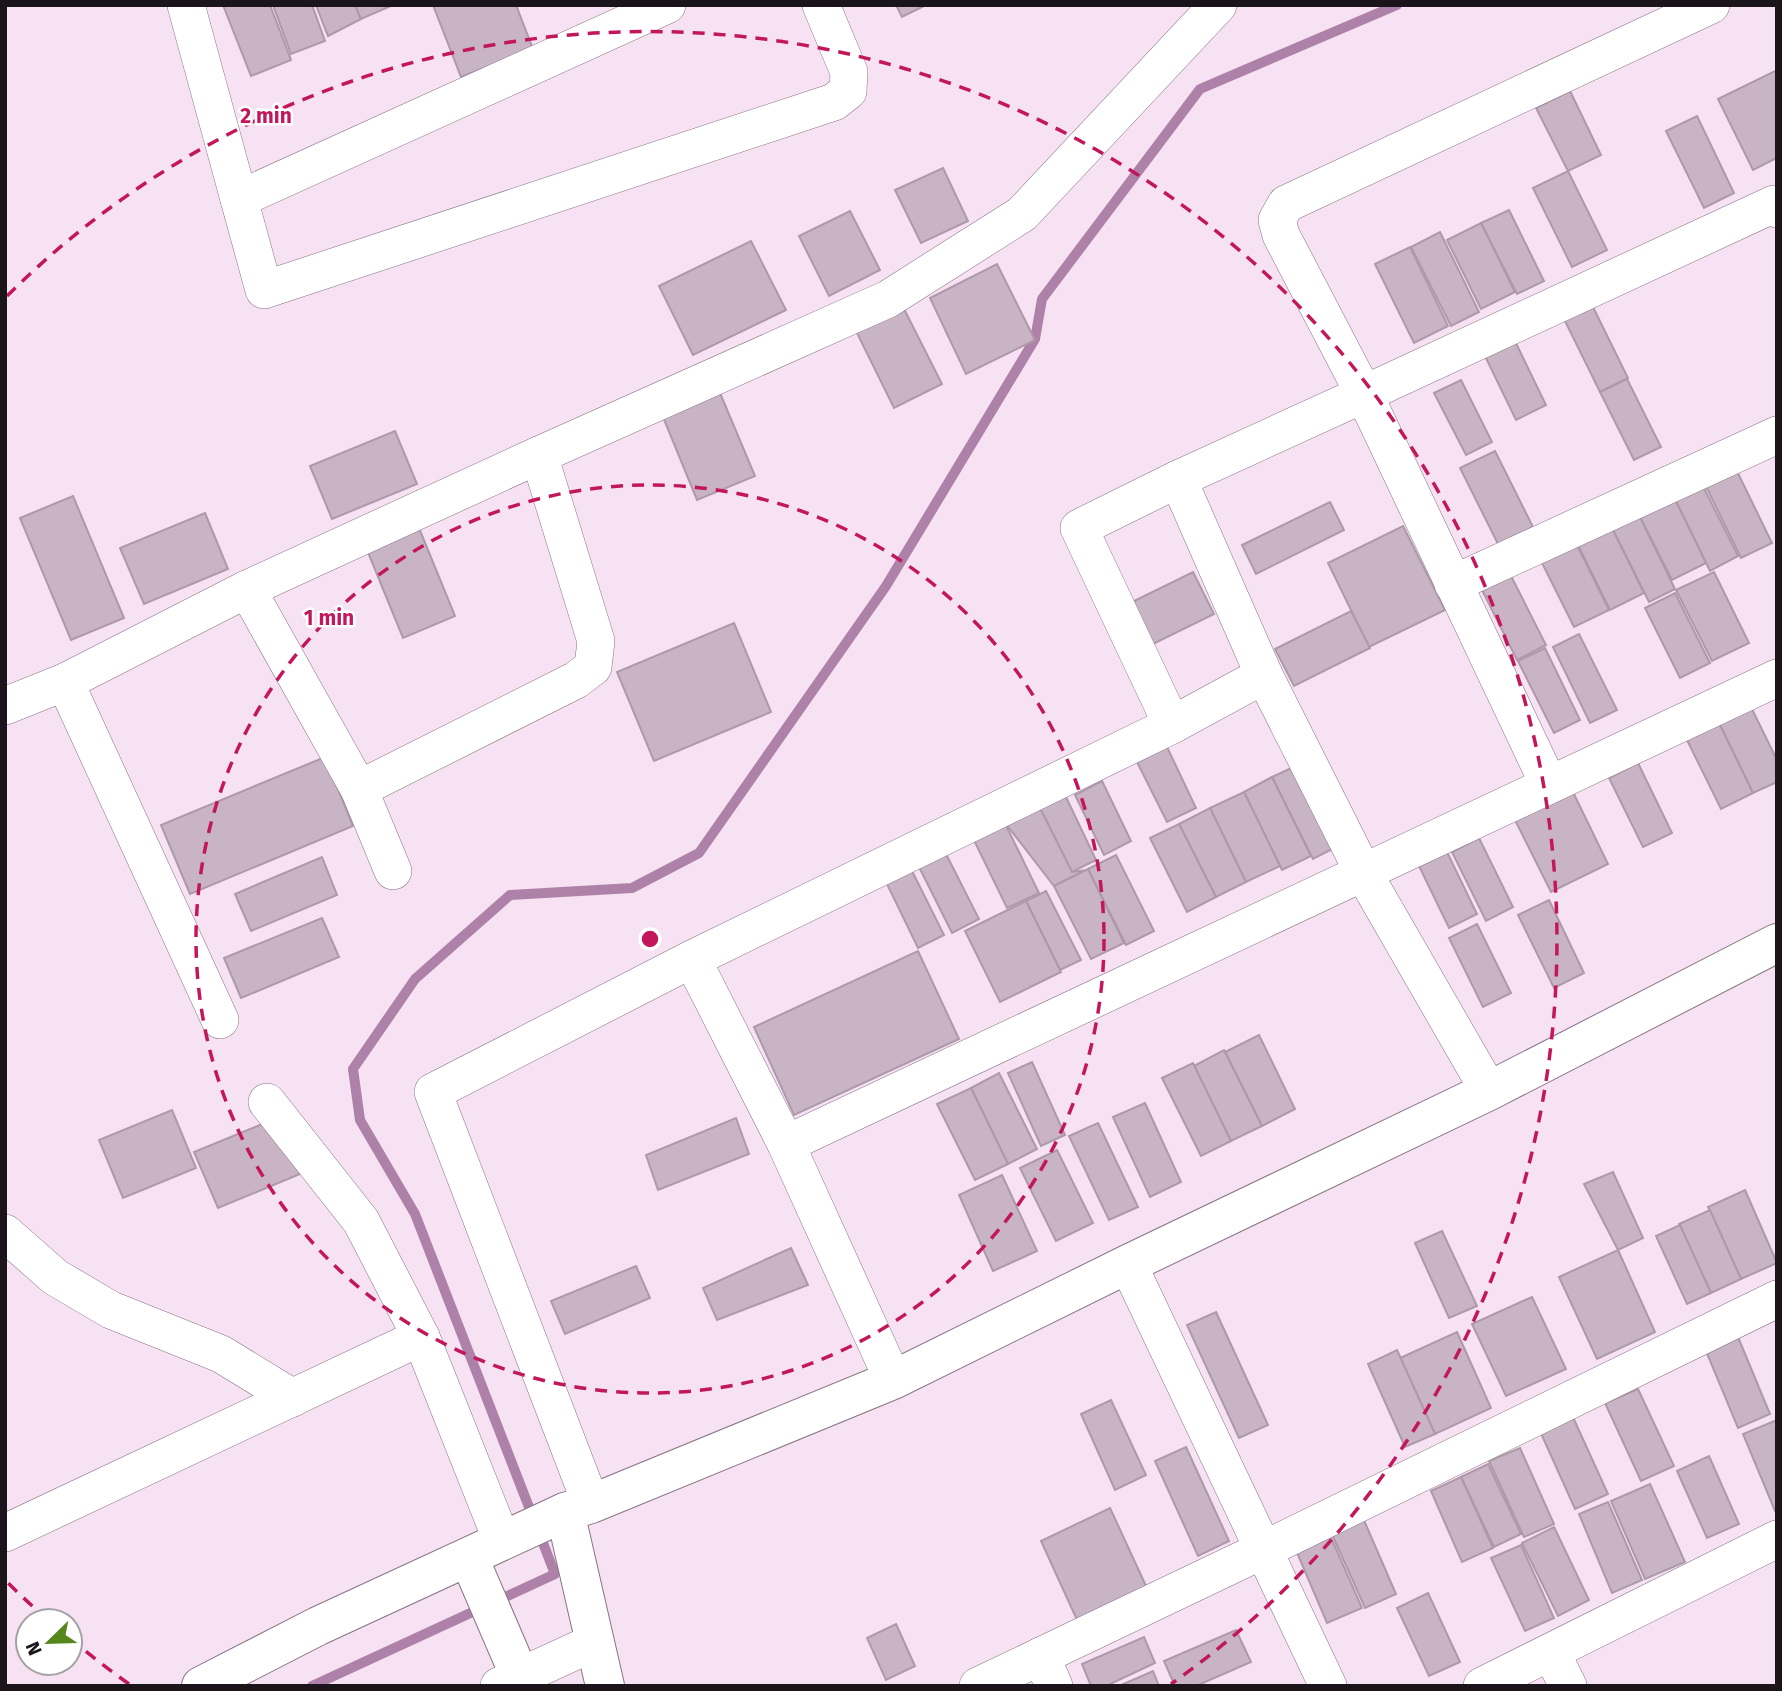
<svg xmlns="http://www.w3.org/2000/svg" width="1782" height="1691" font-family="'Fira Sans',sans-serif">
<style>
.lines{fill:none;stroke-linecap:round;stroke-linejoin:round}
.stream{stroke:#ae82a8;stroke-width:10}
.building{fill:#c8b4c5;stroke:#ae99aa;stroke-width:2}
.minor-casing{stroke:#877484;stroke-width:38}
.tertiary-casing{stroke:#877484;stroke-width:40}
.minor{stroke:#fff;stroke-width:37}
.tertiary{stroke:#fff;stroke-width:38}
.ring{fill:none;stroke:#c2185b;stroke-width:3.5;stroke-dasharray:12 9}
.centre{fill:#c2185b;stroke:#fff;stroke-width:3.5}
.ring-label{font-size:21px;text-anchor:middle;font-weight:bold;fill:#c2185b;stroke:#fff;stroke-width:5;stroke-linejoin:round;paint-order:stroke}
</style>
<rect width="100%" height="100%" fill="#f7e2f4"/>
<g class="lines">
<polyline class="stream" points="312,1686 555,1574 415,1214 360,1120 353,1069 415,979 510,895 632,888 699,853 886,586 1035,339 1042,299 1200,89 1397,5"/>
</g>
<g class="building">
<polygon points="223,5 270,5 291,60 251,76"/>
<polygon points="273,5 312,5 325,41 291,54"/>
<polygon points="316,5 355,5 361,19 328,36"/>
<polygon points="355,5 393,5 361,19"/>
<polygon points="433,5 516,5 533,49 461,77"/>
<polygon points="896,5 926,5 902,17"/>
<polygon points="1777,70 1777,158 1753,170 1718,99"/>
<polygon points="1570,91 1601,155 1568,171 1536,108"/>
<polygon points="1697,116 1734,193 1704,208 1666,131"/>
<polygon points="943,168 968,221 921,243 895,190"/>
<polygon points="1568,171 1607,250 1572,267 1533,188"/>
<polygon points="1509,210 1544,281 1517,294 1481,223"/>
<polygon points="850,211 880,270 829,296 799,236"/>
<polygon points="1481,223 1515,292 1481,309 1447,240"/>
<polygon points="1440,232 1479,312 1451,326 1411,247"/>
<polygon points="751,241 786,310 693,355 659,286"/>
<polygon points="1410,247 1448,326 1414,343 1375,264"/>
<polygon points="997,264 1035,340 966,374 930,298"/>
<polygon points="901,303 942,384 894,408 854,327"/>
<polygon points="1591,303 1628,378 1600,392 1563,317"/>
<polygon points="1513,337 1546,405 1516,420 1483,352"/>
<polygon points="1627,379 1661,447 1634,460 1600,392"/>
<polygon points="1461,380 1492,442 1466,455 1434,393"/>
<polygon points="720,393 755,476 697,500 663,417"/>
<polygon points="395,431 417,484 332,519 310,466"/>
<polygon points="1495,451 1533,527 1498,544 1460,468"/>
<polygon points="1733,463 1772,543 1741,558 1702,478"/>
<polygon points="1700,480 1738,556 1710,571 1672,493"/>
<polygon points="1672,493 1706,563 1672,580 1637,511"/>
<polygon points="73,496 124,618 71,640 20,518"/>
<polygon points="1330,502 1344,530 1256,574 1242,545"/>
<polygon points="1637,511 1675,589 1649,602 1610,524"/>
<polygon points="205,513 228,569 144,604 120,548"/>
<polygon points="1610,524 1644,593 1610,610 1576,541"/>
<polygon points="1403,526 1445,610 1369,647 1328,563"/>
<polygon points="419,528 455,616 403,638 367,550"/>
<polygon points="1575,541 1609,610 1574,627 1540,559"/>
<polygon points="1193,572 1214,614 1149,646 1128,604"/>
<polygon points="1714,572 1749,643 1712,661 1676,590"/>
<polygon points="1511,576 1546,645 1517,660 1482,590"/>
<polygon points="1675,593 1710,663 1680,678 1645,608"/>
<polygon points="1351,611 1370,648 1294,686 1275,649"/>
<polygon points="734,623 771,712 654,761 617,672"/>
<polygon points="1579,634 1617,710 1590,723 1553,647"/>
<polygon points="1545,648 1580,720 1554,733 1518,661"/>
<polygon points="1749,703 1777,760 1777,782 1753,793 1719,723"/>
<polygon points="1719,723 1753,793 1721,809 1686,738"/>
<polygon points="1167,747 1196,808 1167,822 1137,762"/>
<polygon points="325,757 353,826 190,894 161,825"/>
<polygon points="1302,763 1342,844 1313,859 1272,777"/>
<polygon points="1638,763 1672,833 1643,847 1609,778"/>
<polygon points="1272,777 1311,856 1282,870 1244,792"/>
<polygon points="1102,781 1131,841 1104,855 1075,795"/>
<polygon points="1572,790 1608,864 1551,892 1514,818"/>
<polygon points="1244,792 1280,866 1246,882 1210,808"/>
<polygon points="1065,795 1096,860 1072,872 1040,808"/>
<polygon points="1040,808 1072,872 1087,870 1054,886 1006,824"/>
<polygon points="1210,808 1246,882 1216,897 1179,824"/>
<polygon points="1000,813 1039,893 1007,908 968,828"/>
<polygon points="1179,824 1216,897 1187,912 1150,838"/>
<polygon points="1479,838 1513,907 1486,921 1452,852"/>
<polygon points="943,848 979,919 952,933 916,861"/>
<polygon points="1447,852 1477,914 1449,928 1419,866"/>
<polygon points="1116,855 1154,931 1126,945 1088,869"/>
<polygon points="322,857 337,895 251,931 235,894"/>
<polygon points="910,867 944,935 918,948 885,880"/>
<polygon points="1088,869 1124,943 1091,959 1054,886"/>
<polygon points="1046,891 1081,960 1060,970 1026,901"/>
<polygon points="1549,900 1584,973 1554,988 1518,915"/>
<polygon points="1026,901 1061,972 1000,1002 965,931"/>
<polygon points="322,918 339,957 241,998 224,958"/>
<polygon points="1477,924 1511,993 1483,1007 1449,938"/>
<polygon points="918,951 959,1039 794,1115 754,1027"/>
<polygon points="1259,1035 1295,1109 1262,1126 1225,1052"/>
<polygon points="1224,1050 1262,1126 1231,1141 1194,1066"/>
<polygon points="1032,1062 1065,1135 1041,1146 1008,1073"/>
<polygon points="1193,1063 1231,1141 1201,1156 1162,1078"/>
<polygon points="999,1073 1037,1149 1008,1164 971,1088"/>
<polygon points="971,1088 1008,1164 975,1180 937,1104"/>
<polygon points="1145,1103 1181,1182 1150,1197 1113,1117"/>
<polygon points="172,1110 196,1168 123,1198 99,1140"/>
<polygon points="277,1118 300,1174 218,1208 194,1152"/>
<polygon points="736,1118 749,1154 658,1190 646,1155"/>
<polygon points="1098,1123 1138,1207 1109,1220 1069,1136"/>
<polygon points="1057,1150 1093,1223 1056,1241 1020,1168"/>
<polygon points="1613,1172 1643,1238 1618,1250 1584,1184"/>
<polygon points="1002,1175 1037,1251 993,1271 959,1195"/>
<polygon points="1745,1190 1777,1263 1741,1279 1708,1207"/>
<polygon points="1710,1210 1741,1279 1711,1293 1679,1224"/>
<polygon points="1680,1225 1711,1293 1687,1304 1656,1236"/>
<polygon points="1442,1231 1477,1306 1449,1318 1415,1243"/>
<polygon points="791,1248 808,1285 717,1320 703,1288"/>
<polygon points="1618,1250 1655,1332 1597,1359 1559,1277"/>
<polygon points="636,1266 650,1298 565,1334 551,1301"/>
<polygon points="1532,1297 1566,1369 1506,1396 1472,1324"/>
<polygon points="1216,1312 1268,1425 1239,1438 1187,1325"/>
<polygon points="1457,1332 1491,1408 1435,1434 1400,1358"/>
<polygon points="1738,1337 1770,1414 1738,1428 1706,1351"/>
<polygon points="1397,1350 1435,1434 1405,1447 1368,1364"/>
<polygon points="1638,1389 1674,1466 1641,1481 1605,1403"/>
<polygon points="1111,1400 1146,1475 1115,1490 1081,1414"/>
<polygon points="1572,1415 1608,1494 1575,1509 1539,1429"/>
<polygon points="1777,1420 1777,1510 1775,1511 1743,1434"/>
<polygon points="1186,1447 1229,1541 1198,1556 1155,1461"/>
<polygon points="1520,1448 1554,1524 1524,1537 1489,1461"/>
<polygon points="1709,1456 1739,1524 1707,1538 1677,1471"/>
<polygon points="1488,1464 1521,1534 1494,1547 1461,1477"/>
<polygon points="1461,1477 1493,1548 1462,1562 1431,1491"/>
<polygon points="1650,1484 1685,1562 1645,1579 1611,1501"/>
<polygon points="1608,1502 1642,1580 1612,1593 1579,1514"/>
<polygon points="1110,1508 1147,1588 1077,1620 1041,1541"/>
<polygon points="1363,1518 1396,1594 1365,1608 1331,1532"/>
<polygon points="1554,1527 1589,1600 1558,1616 1522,1543"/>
<polygon points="1329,1533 1362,1608 1327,1623 1295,1548"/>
<polygon points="1521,1545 1554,1618 1525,1631 1491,1558"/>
<polygon points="1428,1593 1460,1662 1429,1676 1397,1608"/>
<polygon points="896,1624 915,1666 886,1680 867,1638"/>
<polygon points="1236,1630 1251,1662 1196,1686 1175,1686 1164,1661"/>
<polygon points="1144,1637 1155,1663 1106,1686 1091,1686 1082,1664"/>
<polygon points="1153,1671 1159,1686 1119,1686"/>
</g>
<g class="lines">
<g class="minor-casing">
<g id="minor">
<polyline points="186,5 239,199 667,5"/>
<polyline points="1711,5 1286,204 1277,220 1281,235 1364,394 1774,204 1777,209"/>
<polyline points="239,199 264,290 834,102 848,91 849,72 821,5"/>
<polyline points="1453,584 1777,435"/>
<polyline points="247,589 359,789"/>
<polyline points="65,682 220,1020"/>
<polyline points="5,706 65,682 247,589 539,455 888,299 1022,214 1218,5"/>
<polyline points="1172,725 1079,528 1178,479"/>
<polyline points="393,871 359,789 576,680 593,667 596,641 539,455"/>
<polyline points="692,959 786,1144 893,1380"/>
<polyline points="1489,1091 1364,874 1264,675 1178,479 1364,394 1549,785"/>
<polyline points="267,1102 361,1221 421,1337"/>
<polyline points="786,1144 1777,678"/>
<polyline points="5,1233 55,1277 111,1310 221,1354 293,1398"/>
<polyline points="1128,1264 1328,1686"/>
<polyline points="591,1504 433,1092 692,959 1172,725 1264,675"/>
<polyline points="5,1533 421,1337 502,1541"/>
<polyline points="1551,1652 1568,1686"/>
<polyline points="499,1686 595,1642"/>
<polyline points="978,1686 1041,1656"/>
<polyline points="1054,1686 1041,1656 1263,1550 1777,1299"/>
<polyline points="1482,1686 1777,1539"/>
</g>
</g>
<g class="tertiary-casing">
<g id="tertiary">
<polyline points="565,1512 605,1686"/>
<polyline points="469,1558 524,1686"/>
<polyline points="201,1686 318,1626 565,1512 591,1504 893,1380 1128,1264 1489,1091 1777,943"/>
</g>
</g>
<use href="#minor" class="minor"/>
<use href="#tertiary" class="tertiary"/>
</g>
<g class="ring">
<circle cx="650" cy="939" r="454"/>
<path d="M129 1684A909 909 0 0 1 72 1640M48 1620A909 909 0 0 1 7 1582M7 296A909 909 0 1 1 1171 1684"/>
</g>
<circle cx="650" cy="939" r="10" class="centre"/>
<g class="ring-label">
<text x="266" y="123">2 min</text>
<text x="329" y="625">1 min</text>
</g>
<rect width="1782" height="1691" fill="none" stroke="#1b141a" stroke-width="14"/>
<g transform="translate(49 1642) rotate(247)"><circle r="33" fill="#ffffff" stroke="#a4a1a3" stroke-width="2"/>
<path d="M0-5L12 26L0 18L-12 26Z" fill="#56871c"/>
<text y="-10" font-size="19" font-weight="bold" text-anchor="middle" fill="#1b141a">N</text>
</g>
</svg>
